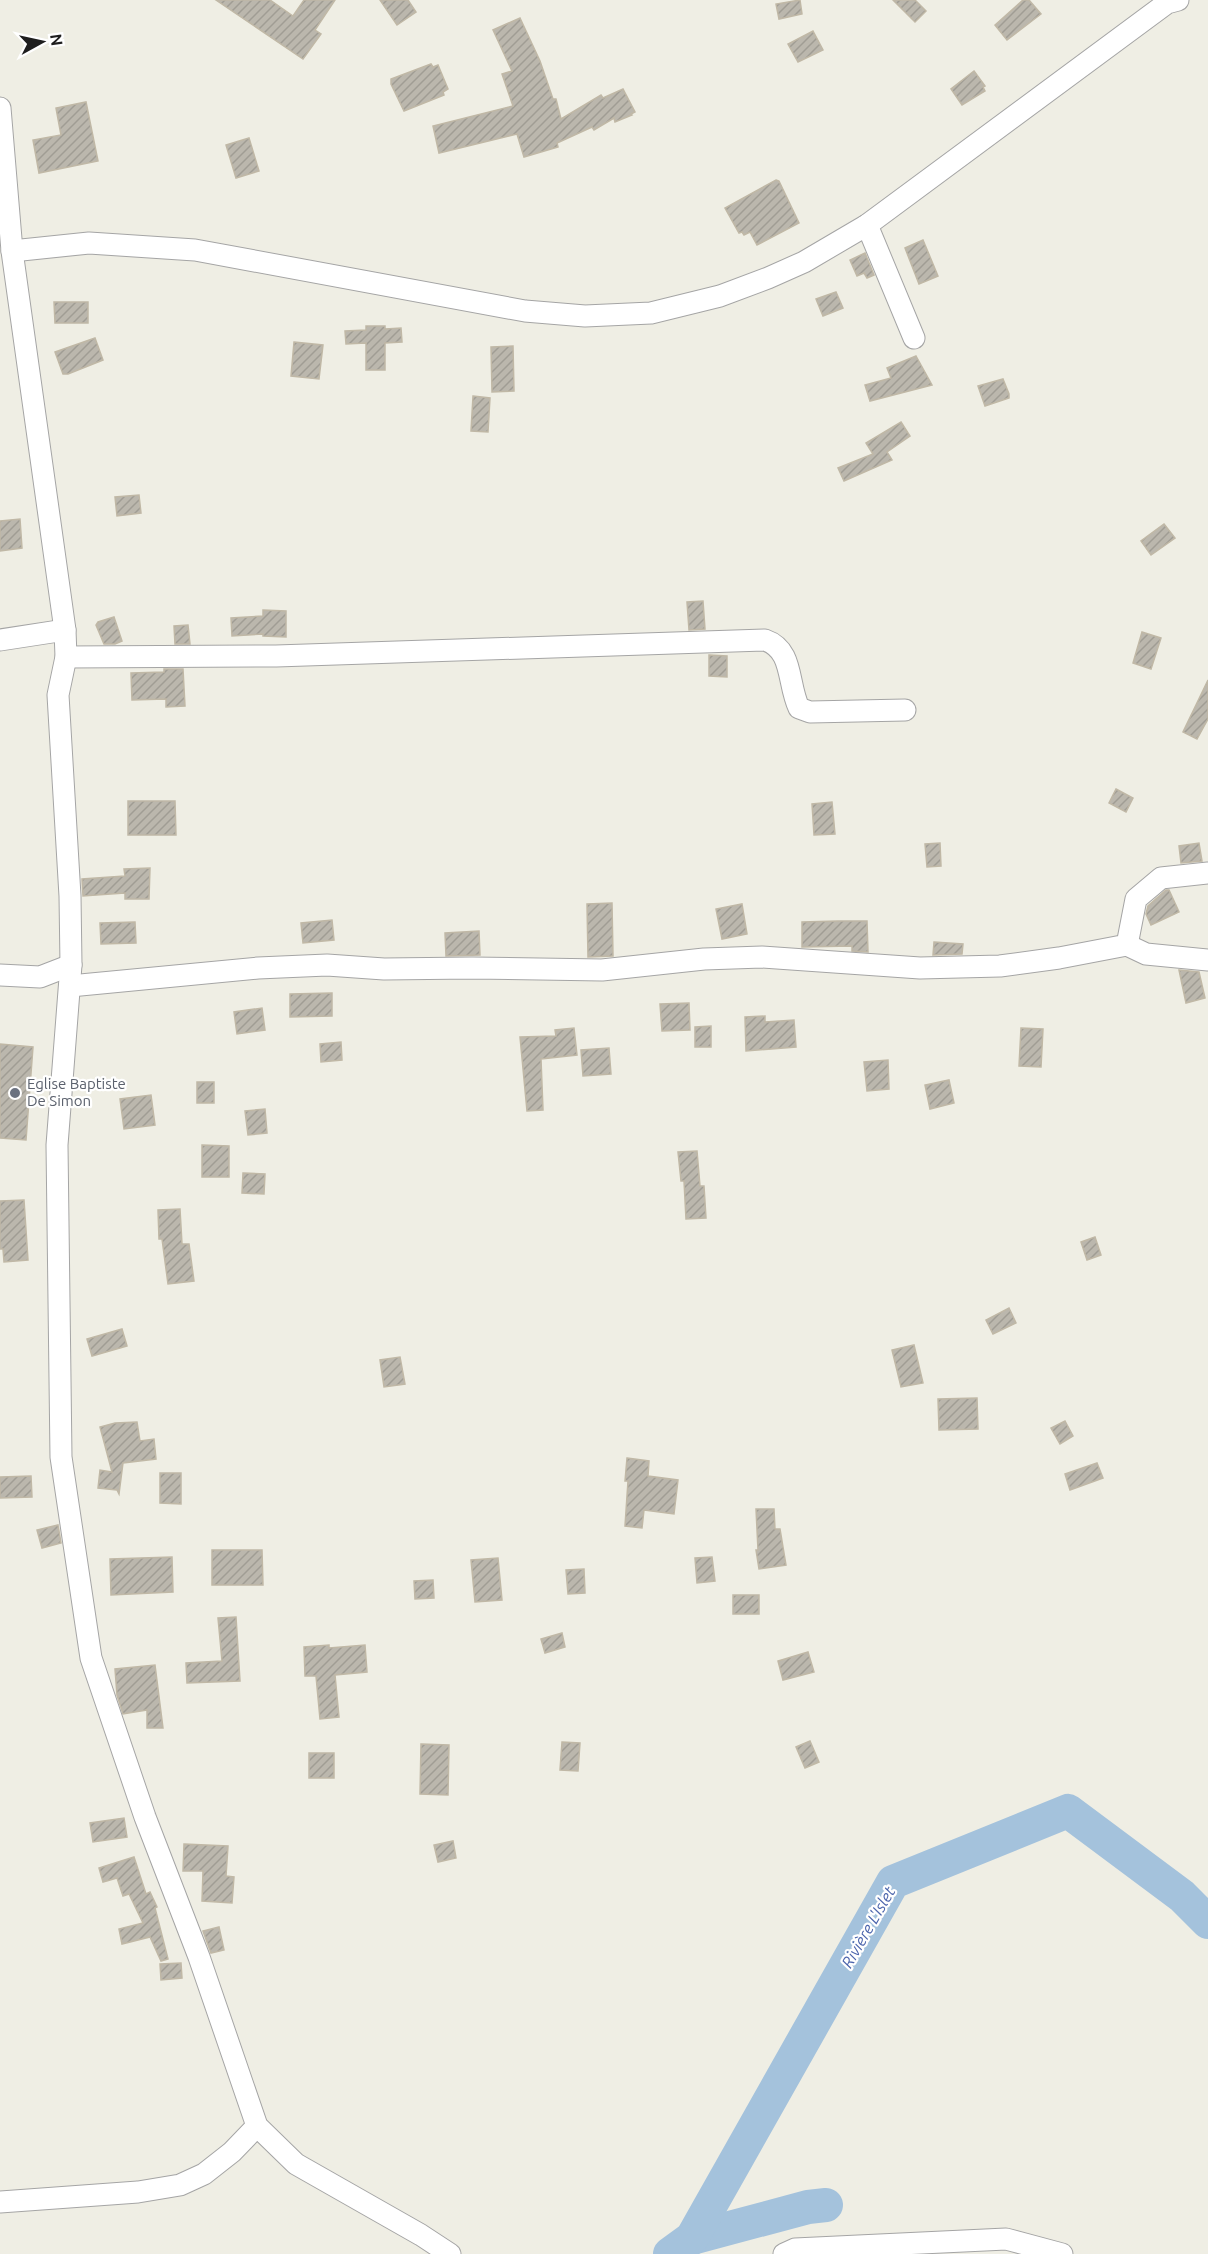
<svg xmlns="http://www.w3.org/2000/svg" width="1208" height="2254" font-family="Ubuntu,sans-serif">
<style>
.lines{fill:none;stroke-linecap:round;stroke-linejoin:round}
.river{stroke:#a4c2dc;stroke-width:34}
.building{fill:url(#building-hatch);stroke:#c0b8a6;stroke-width:1.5}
.minor-casing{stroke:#a5a5a5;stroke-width:23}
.minor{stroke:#fff;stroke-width:21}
.worship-dot{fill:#6b7280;stroke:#fff;stroke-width:2}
.labels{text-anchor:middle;stroke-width:4.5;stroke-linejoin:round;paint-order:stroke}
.worship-label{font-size:15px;fill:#5b616d;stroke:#fff;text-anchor:start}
.water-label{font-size:16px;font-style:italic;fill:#4b64ac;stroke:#fff}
</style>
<defs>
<pattern id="building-hatch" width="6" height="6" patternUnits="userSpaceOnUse" patternTransform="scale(1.5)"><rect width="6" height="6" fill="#bbb7ad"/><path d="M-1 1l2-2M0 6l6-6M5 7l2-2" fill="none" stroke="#a09d94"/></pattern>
</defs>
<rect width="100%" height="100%" fill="#efeee4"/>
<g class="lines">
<g class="river">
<polyline points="692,2238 808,2207 826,2205"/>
<polyline points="670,2254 692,2238 893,1882 1068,1811 1182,1896 1208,1922"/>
</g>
</g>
<g class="building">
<polygon points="216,0 270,0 293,16 304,0 335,0 315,30 321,34 303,59"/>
<polygon points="380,0 408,0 416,12 397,25"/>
<polygon points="800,0 802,14 779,19 776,4"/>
<polygon points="893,0 915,0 926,11 915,22"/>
<polygon points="1023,0 1029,0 1041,14 1007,40 995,25"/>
<polygon points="520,18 540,61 553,99 556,99 561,119 601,95 603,98 623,89 635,112 631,114 632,115 615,122 614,118 594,130 592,127 557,143 558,147 524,157 517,134 439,153 433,126 513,106 502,74 512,71 493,30"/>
<polygon points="813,31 823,50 798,62 788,44"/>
<polygon points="431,64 433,67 438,65 448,89 443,92 444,95 404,111 391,84 391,79"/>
<polygon points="974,71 985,86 983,87 985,91 962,105 951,89"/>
<polygon points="86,102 98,161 39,173 33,140 61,135 56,108"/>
<polygon points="249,138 259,171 236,178 226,145"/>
<polygon points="776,180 779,181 799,223 757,245 750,232 744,235 742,232 739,233 725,208"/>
<polygon points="923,240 938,276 919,284 905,248"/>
<polygon points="865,253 874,275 867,278 864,273 857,276 850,260"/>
<polygon points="836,292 843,308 823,316 816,299"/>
<polygon points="54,302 88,302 88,323 55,323"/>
<polygon points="366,326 385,326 385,329 401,328 402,342 385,343 385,370 366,370 366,343 346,344 345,331 366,330"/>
<polygon points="95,338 103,360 68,374 63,374 55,352"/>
<polygon points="294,342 323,345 319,379 291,376"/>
<polygon points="513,346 514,391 492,392 491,347"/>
<polygon points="916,356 932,385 870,401 865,385 891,378 887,368"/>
<polygon points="1003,379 1009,394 1009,398 985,406 978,386"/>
<polygon points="473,396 490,398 488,432 471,431"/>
<polygon points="901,422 910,436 887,452 892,460 844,481 838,468 873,454 866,443"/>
<polygon points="139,495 141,513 117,516 115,497"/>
<polygon points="20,519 22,548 0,551 0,521"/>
<polygon points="1164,524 1175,538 1151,555 1141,541"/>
<polygon points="703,601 705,629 689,630 687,602"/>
<polygon points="263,610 286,611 286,637 263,636 263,634 232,636 231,618 263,616"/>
<polygon points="114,617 122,641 115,644 104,644 96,625 98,622"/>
<polygon points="188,625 190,644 175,644 174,626"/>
<polygon points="1142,632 1161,638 1151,669 1133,663"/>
<polygon points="709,655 727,656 727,677 709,676"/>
<polygon points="164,669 183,669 185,706 166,707 166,699 132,700 131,673 164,672"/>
<polygon points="1208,680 1208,719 1197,739 1183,732"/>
<polygon points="1116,789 1133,798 1126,812 1109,803"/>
<polygon points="128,801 175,801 176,835 128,835"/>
<polygon points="832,802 835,834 814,835 812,804"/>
<polygon points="940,843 941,866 927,867 925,844"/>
<polygon points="1199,843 1202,861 1181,863 1179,846"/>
<polygon points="150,868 149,899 125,899 125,893 83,896 82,879 125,876 124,869"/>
<polygon points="1166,890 1169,890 1179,912 1151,925 1146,914 1148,906"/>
<polygon points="612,903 613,956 588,957 587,904"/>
<polygon points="742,904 747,934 722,939 716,909"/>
<polygon points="332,920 334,940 303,943 301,923"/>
<polygon points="838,921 867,921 868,952 852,951 852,946 802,947 802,922"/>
<polygon points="135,922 136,943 101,944 100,923"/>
<polygon points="479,931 480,955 446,956 445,933"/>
<polygon points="934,942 963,944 962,954 933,955"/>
<polygon points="1179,970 1199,972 1205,998 1186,1003"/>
<polygon points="332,993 332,1016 290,1017 290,994"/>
<polygon points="689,1003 690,1030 662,1031 660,1004"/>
<polygon points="262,1008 265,1030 237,1034 234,1012"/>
<polygon points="765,1016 765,1022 794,1020 796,1047 746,1051 745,1017"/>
<polygon points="711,1026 711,1047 695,1047 695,1027"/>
<polygon points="574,1028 577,1055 541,1059 543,1110 527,1111 520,1037 556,1036 555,1030"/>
<polygon points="1021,1028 1043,1029 1041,1067 1019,1066"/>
<polygon points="341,1042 342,1060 321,1062 320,1044"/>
<polygon points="0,1044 33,1047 26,1140 0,1138"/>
<polygon points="609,1048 611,1074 583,1076 581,1050"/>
<polygon points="888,1060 889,1089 867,1091 864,1062"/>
<polygon points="949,1080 954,1103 930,1109 925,1085"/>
<rect x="197" y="1082" width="17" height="21"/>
<polygon points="151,1095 155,1125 124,1129 120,1099"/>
<polygon points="265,1109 267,1133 248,1135 245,1111"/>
<polygon points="202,1145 229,1146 229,1177 202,1177"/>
<polygon points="697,1151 700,1186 704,1186 706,1218 686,1219 684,1181 681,1181 678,1152"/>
<polygon points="243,1173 265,1174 264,1194 242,1193"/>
<polygon points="24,1200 28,1260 4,1262 3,1249 0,1249 0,1201"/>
<polygon points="180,1209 182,1244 189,1244 194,1281 168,1284 162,1239 159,1239 158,1210"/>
<polygon points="1095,1237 1101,1255 1087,1260 1081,1242"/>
<polygon points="1009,1308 1016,1323 993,1334 986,1320"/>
<polygon points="122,1329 127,1346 92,1356 87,1339"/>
<polygon points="914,1345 923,1383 901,1387 892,1350"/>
<polygon points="400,1357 405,1384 384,1387 380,1360"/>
<polygon points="977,1398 978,1429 939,1430 938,1399"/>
<polygon points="1065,1421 1073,1436 1060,1444 1051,1428"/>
<polygon points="137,1422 140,1441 154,1439 156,1459 123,1463 119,1494 117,1490 98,1488 100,1470 112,1472 100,1427 115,1423"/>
<polygon points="627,1458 649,1461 648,1476 678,1480 674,1514 644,1510 642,1528 625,1526 628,1481 625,1481"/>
<polygon points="1097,1463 1103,1478 1070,1490 1065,1474"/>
<polygon points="160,1473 181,1473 181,1504 160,1503"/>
<polygon points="31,1476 32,1497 0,1498 0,1477"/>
<polygon points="756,1509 774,1509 775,1529 780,1529 786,1565 759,1569 756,1550 758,1550"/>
<polygon points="58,1525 61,1543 42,1548 37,1530"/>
<polygon points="212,1550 262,1550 263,1585 212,1585"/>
<polygon points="172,1557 173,1592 111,1595 110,1559"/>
<polygon points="712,1557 715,1581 697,1583 695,1558"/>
<polygon points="498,1558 502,1600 475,1602 471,1560"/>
<polygon points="584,1569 585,1593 568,1594 566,1570"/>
<polygon points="433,1580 434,1598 415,1599 414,1581"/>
<rect x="733" y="1595" width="26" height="19"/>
<polygon points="236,1617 240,1681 187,1683 186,1663 222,1661 218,1618"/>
<polygon points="562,1633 565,1647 545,1653 541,1639"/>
<polygon points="329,1645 329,1648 365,1645 367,1672 335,1675 339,1717 320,1719 316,1676 305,1676 304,1647"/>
<polygon points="808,1652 814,1672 783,1680 778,1661"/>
<polygon points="155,1665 163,1728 147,1728 147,1710 123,1714 117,1695 115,1669"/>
<polygon points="810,1741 819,1762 805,1768 796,1747"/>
<polygon points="562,1742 580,1743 578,1771 560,1770"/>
<polygon points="421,1744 449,1745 448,1795 420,1794"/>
<rect x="309" y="1753" width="25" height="25"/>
<polygon points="124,1818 127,1837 93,1842 90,1823"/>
<polygon points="453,1841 456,1858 438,1862 434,1845"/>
<polygon points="184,1844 228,1846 226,1876 234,1877 232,1903 202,1901 203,1871 183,1871"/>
<polygon points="134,1857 146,1894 150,1892 157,1907 155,1908 168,1959 161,1961 150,1937 122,1944 119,1929 143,1923 129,1894 123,1896 117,1878 103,1882 99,1868"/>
<polygon points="219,1927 224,1950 211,1953 203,1931"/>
<polygon points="181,1963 182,1978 161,1980 160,1964"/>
</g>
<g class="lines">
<g class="minor-casing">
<g id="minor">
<polyline points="0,108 12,251 65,630 66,657 58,695 70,896 71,965 57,1145 61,1457 91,1658 145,1817 199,1957 257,2126 296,2164 421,2235 450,2254"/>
<polyline points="867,225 914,338"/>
<polyline points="12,251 89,243 195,250 525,311 585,316 651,313 720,296 768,278 804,262 867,225 1167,3 1178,0"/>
<polyline points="0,640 65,630"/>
<path d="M66 657 276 656 765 640C794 650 787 683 799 708L810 712 905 710"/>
<polyline points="1127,945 1146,954 1208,960"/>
<polyline points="0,975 40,977 71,965"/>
<polyline points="70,986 258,968 327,965 384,969 472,968 602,970 704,959 762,957 920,968 1000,966 1059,958 1127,945 1136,899 1161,878 1208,873"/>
<polyline points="0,2202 138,2192 180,2185 204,2174 232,2152 257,2126"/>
<polyline points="784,2254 795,2249 1006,2239 1062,2254"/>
</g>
</g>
<use href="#minor" class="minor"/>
</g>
<circle class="worship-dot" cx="15" cy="1093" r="6"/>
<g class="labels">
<g class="worship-label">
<text x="27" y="1089">Eglise Baptiste<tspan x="27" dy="17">De Simon</tspan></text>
</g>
<g class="water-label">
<text transform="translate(868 1927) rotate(-60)" y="6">Rivière L'Islet</text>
</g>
</g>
<g transform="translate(42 42) rotate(82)" stroke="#ffffff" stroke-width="4.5" paint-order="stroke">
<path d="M0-4.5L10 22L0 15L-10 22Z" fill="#1e1e1e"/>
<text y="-9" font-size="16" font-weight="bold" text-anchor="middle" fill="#1e1e1e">N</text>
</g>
</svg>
